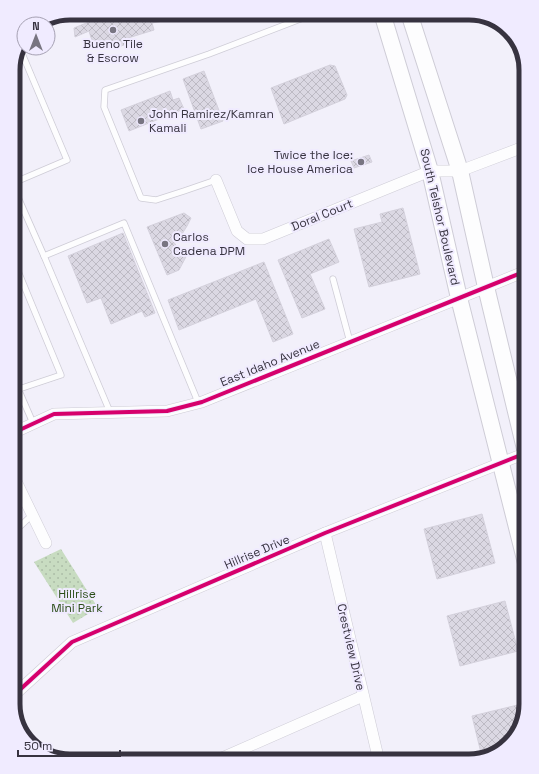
<svg xmlns="http://www.w3.org/2000/svg" width="539" height="774" font-family="'Space Grotesk',sans-serif">
<style>
.park{fill:url(#park-dots)}
.building{fill:url(#building-cross-hatch);stroke:#d4d1dc}
.lines{fill:none;stroke-linecap:round;stroke-linejoin:round}
.lane-casing{stroke:#ceccd6;stroke-width:7}
.street-casing{stroke:#ceccd6;stroke-width:12}
.secondary-casing{stroke:#ceccd6;stroke-width:18}
.lane{stroke:#fdfdfe;stroke-width:5.5}
.street{stroke:#fdfdfe;stroke-width:11}
.secondary{stroke:#fdfdfe;stroke-width:16}
.cycleway-casing{stroke:#f0ebff;stroke-width:6}
.cycleway{stroke:#d6006c;stroke-width:4}
.poi-dot{fill:#787581;stroke:#f0ebff;stroke-width:1.5}
.labels{text-anchor:middle;stroke-width:4;stroke-linejoin:round;paint-order:stroke}
.poi-label{font-size:12px;fill:#373340;stroke:#f0ebff;text-anchor:start}
.street-label{font-size:12px;fill:#373340;stroke:#f0ebff}
.park-label{font-size:12px;fill:#2a4d17;stroke:#f0ebff}
.rim{fill:none;stroke:#373340;stroke-width:5}
</style>
<defs>
<pattern id="park-dots" width="8" height="8" patternUnits="userSpaceOnUse"><rect width="8" height="8" fill="#c8dcc1"/><path d="M2 2h.1M6 6h.1" fill="none" stroke="#acbda7" stroke-width="1.8" stroke-linecap="round"/></pattern>
<pattern id="building-cross-hatch" width="8" height="8" patternUnits="userSpaceOnUse"><rect width="8" height="8" fill="#dbd8e3"/><path d="M0 0l8 8M0 8l8-8" fill="none" stroke="#bdbac4"/></pattern>
</defs>
<rect width="100%" height="100%" fill="#f2f0fa"/>
<polygon class="park" points="61,549 98,608 73,623 34,562"/>
<g class="building">
<polygon points="111,13 164,13 168,20 152,23 154,30 128,38 130,43 115,48 114,43 107,45 105,40 93,44 89,31 75,37 74,28"/>
<polygon points="330,65 335,66 347,95 345,99 284,124 271,88"/>
<polygon points="204,71 223,121 201,129 183,79"/>
<polygon points="170,91 173,100 179,98 184,109 129,131 121,110"/>
<polygon points="369,155 372,162 354,168 351,161"/>
<polygon points="403,208 420,274 369,287 354,229 382,222 380,214"/>
<polygon points="184,213 191,218 187,226 182,234 176,237 173,241 178,248 188,253 179,270 167,275 147,227"/>
<polygon points="123,233 155,313 145,317 142,311 111,324 101,298 87,303 68,256"/>
<polygon points="329,239 339,262 310,274 325,309 302,318 278,260"/>
<polygon points="264,262 293,334 273,342 256,299 179,330 168,300"/>
<polygon points="482,514 495,563 437,579 424,529"/>
<polygon points="505,601 518,651 460,666 447,616"/>
<polygon points="526,703 518,732 498,753 482,757 472,716"/>
</g>
<g class="lines">
<g class="lane-casing">
<g id="lane">
<polyline points="216,180 184,191 156,200 141,198 104,107 105,90 209,54 316,13"/>
<polyline points="13,183 67,160 21,51"/>
<polyline points="13,186 44,256"/>
<polyline points="333,279 350,342"/>
<polyline points="13,377 33,423"/>
<polyline points="13,391 61,375 13,259"/>
<polyline points="110,412 44,256 124,223 198,402"/>
<polyline points="13,533 32,515"/>
</g>
</g>
<g class="street-casing">
<g id="street">
<polyline points="216,180 237,231 247,239 263,239 430,171 460,171 526,146"/>
<polyline points="13,433 54,414 167,411 202,402 526,271"/>
<polyline points="13,475 46,543"/>
<polyline points="325,533 379,761"/>
<polyline points="13,696 72,642 325,533 526,453"/>
<polyline points="215,761 363,696"/>
</g>
</g>
<g class="secondary-casing">
<g id="secondary">
<polyline points="382,13 430,171 459,298 526,563"/>
<polyline points="409,13 460,171 486,287 526,453"/>
</g>
</g>
<use href="#lane" class="lane"/>
<use href="#street" class="street"/>
<use href="#secondary" class="secondary"/>
<g class="cycleway-casing">
<g id="cycleway">
<polyline points="13,433 54,414 167,411 202,402 526,271"/>
<polyline points="13,696 72,642 325,533 526,453"/>
</g>
</g>
<use href="#cycleway" class="cycleway"/>
</g>
<g class="poi-dot">
<circle cx="113" cy="30" r="4"/>
<circle cx="141" cy="121" r="4"/>
<circle cx="361" cy="162" r="4"/>
<circle cx="165" cy="244" r="4"/>
</g>
<g class="labels">
<g class="poi-label">
<text x="113" y="48" text-anchor="middle">Bueno Tile<tspan x="113" dy="14">&amp; Escrow</tspan></text>
<text x="149" y="118">John Ramirez/Kamran<tspan x="149" dy="14">Kamali</tspan></text>
<text x="353" y="159" text-anchor="end">Twice the Ice:<tspan x="353" dy="14">Ice House America</tspan></text>
<text x="173" y="241">Carlos<tspan x="173" dy="14">Cadena DPM</tspan></text>
</g>
<g class="street-label">
<text transform="translate(322 215) rotate(-22)" y="4">Doral Court</text>
<text transform="translate(440 217) rotate(77)" y="4">South Telshor Boulevard</text>
<text transform="translate(270 363) rotate(-22)" y="4">East Idaho Avenue</text>
<text transform="translate(257 552) rotate(-23)" y="4">Hillrise Drive</text>
<text transform="translate(351 647) rotate(77)" y="4">Crestview Drive</text>
</g>
<g class="park-label">
<text x="77" y="598">Hillrise<tspan x="77" dy="14">Mini Park</tspan></text>
</g>
</g>
<path d="M0 0H539V774H0ZM70 20H469A50 50 0 0 1 519 70V704A50 50 0 0 1 469 754H70A50 50 0 0 1 20 704V70A50 50 0 0 1 70 20Z" fill="#f0ebff" fill-rule="evenodd"/>
<path class="rim" d="M70 20H469A50 50 0 0 1 519 70V704A50 50 0 0 1 469 754H70A50 50 0 0 1 20 704V70A50 50 0 0 1 70 20Z"/>
<g transform="translate(36 36)"><circle r="19" fill="#f0ebff" stroke="#a6a1b3"/>
<path d="M0-3L7 15L0 10L-7 15Z" fill="#787581"/>
<text y="-6" font-size="11" font-weight="bold" text-anchor="middle" fill="#373340">N</text>
</g>
<path d="M18 750v6h102v-6" fill="none" stroke="#373340" stroke-width="2"/>
<text x="24" y="750" font-size="12" fill="#373340" stroke="#f0ebff" stroke-width="3" paint-order="stroke">50 m</text>
</svg>
